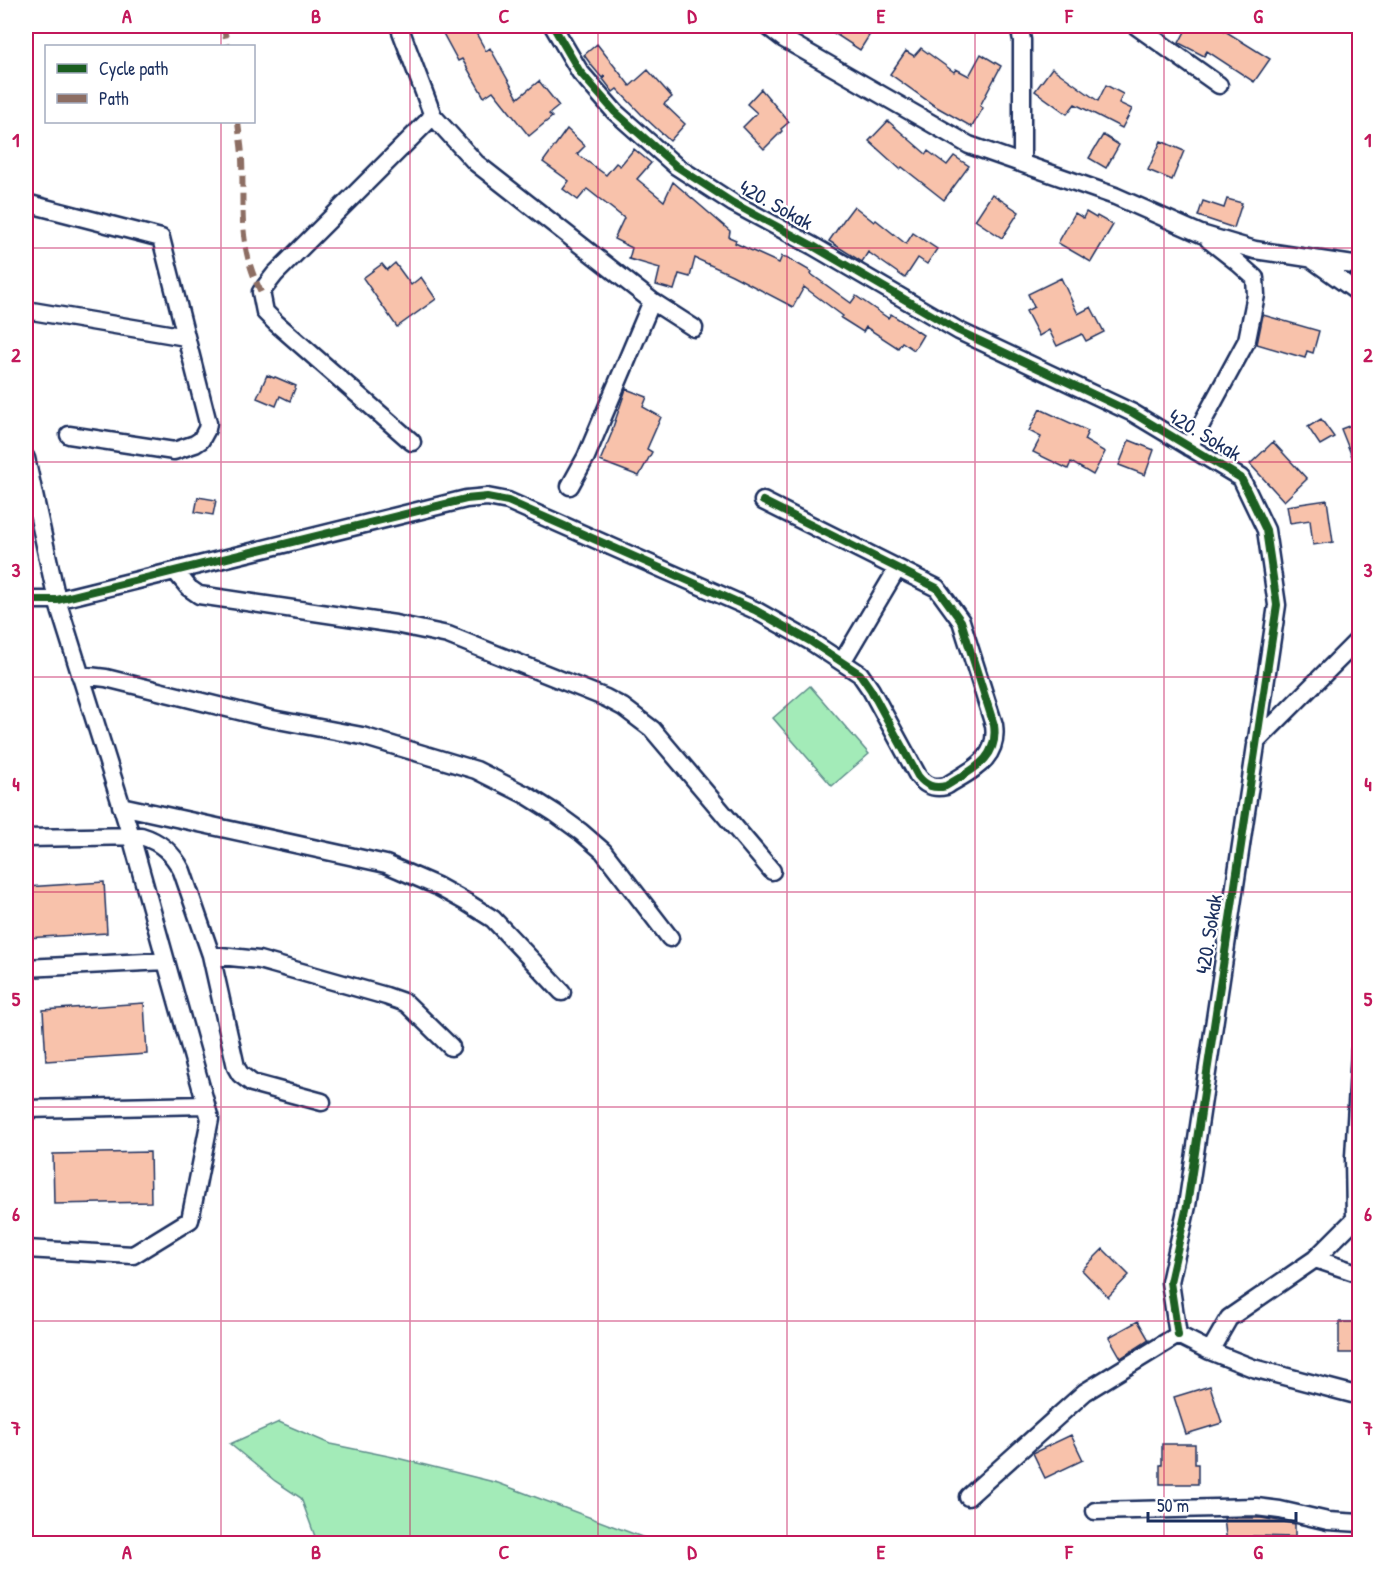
<svg xmlns="http://www.w3.org/2000/svg" width="1385" height="1569" viewBox="0 0 1385 1569" font-family="'Patrick Hand',sans-serif">
  <style>
    .green { fill: #a3ebb8; stroke: #5f8d8b; stroke-width: 1.5 }
    .building { fill: #f8c2ab; stroke: #1b2f5e; stroke-width: 1.5 }
    .lines { fill: none; stroke-linecap: round; stroke-linejoin: round }
    .street-casing { stroke: #1b2f5e; stroke-width: 21 }
    .street { stroke: #fff; stroke-width: 16 }
    .quiet { stroke: #8d6e63; stroke-width: 6; stroke-dasharray: 12 6; stroke-linecap: butt }
    .cycleway-casing { stroke: #fff; stroke-width: 11 }
    .cycleway { stroke: #1b5e20; stroke-width: 8 }
    .grid { fill: none; stroke: #c2185b; stroke-width: 1.5; stroke-opacity: 0.55 }
    .labels { text-anchor: middle; stroke-width: 4.5; stroke-linejoin: round; paint-order: stroke }
    .street-label { font-size: 21px; fill: #1b2f5e; stroke: #fff }
    .neatline { fill: none; stroke: #c2185b; stroke-width: 2 }
    .grid-label { font-size: 20px; text-anchor: middle; font-weight: bold; fill: #c2185b }
  </style>
  <rect width="100%" height="100%" fill="#fff"/>
  <filter id="ink" filterUnits="userSpaceOnUse"><feTurbulence type="fractalNoise" baseFrequency=".0167" numOctaves="2"/><feDisplacementMap in="SourceGraphic" scale="12" xChannelSelector="R" yChannelSelector="G"/><feConvolveMatrix kernelMatrix="1 2 1 2 8 2 1 2 1" color-interpolation-filters="sRGB"/></filter>
  <g filter="url(#ink)">
    <!-- green -->
    <path class="green" d="M810 686 869 754 832 786 773 718Z
      M279 1422 330 1444 393 1457 498 1483 658 1543H316L317 1542 301 1498 275 1481 230 1444Z"/>
    <!-- building -->
    <path class="building" d="M439 26H472L486 51 490 48 518 98 539 81 559 106 549 114 552 117 529 136 493 91 484 97 462 59 458 61Z
      M823 26H864L872 31 860 50Z
      M1188 26H1217L1270 59 1254 82 1207 51 1204 56 1179 43Z
      M597 44 630 86 648 70 672 97 664 104 685 124 670 141 642 115 617 89 613 92 603 79 605 77 604 76 602 78 592 66 584 55Z
      M921 48 954 72 956 69 969 76 981 54 1001 66 980 106 983 108 972 127 935 106 890 74 906 51 914 56Z
      M1052 68 1098 101 1106 85 1123 94 1119 103 1132 109 1122 128 1075 104 1067 114 1035 91Z
      M761 89 789 122 781 129 782 131 764 149 743 127 757 113 747 104Z
      M888 121 926 154 928 151 947 165 954 156 969 166 944 200 902 167 900 169 869 141Z
      M567 129 585 146 577 154 606 175 616 163 620 166 634 149 651 163 637 179 664 201 673 182 730 231 729 237 736 240 735 243 779 263 782 256 785 258 786 257 812 272 811 274 851 303 856 296 888 318 891 314 923 335 914 350 902 342 898 348 866 327 863 332 841 318 843 316 804 287 793 307 732 275 695 258 690 277 679 274 674 290 656 285 660 268 629 259 632 248 614 239 624 218 587 189 578 200 563 189 569 181 543 162Z
      M1103 135 1119 145 1106 168 1089 158Z
      M1161 141 1184 151 1172 180 1148 170Z
      M992 194 1019 212 1002 238 975 220Z
      M1227 199 1242 203 1234 228 1198 216 1203 201 1224 208Z
      M854 206 874 222 876 220 906 244 913 233 937 249 927 264 918 258 905 278 868 252 862 262 829 241 845 218Z
      M1086 212 1096 218 1097 216 1113 225 1091 262 1058 243 1075 213 1083 218Z
      M395 263 411 285 421 277 436 299 397 327 363 278 382 264 387 270Z
      M1061 278 1078 314 1091 307 1104 332 1086 341 1082 334 1057 346 1049 330 1039 336 1026 311 1034 307 1028 294Z
      M1263 315 1319 331 1313 353 1307 351 1305 358 1257 344Z
      M267 375 274 378 275 377 296 386 290 401 280 396 276 406 257 398Z
      M626 389 647 397 643 407 661 417 647 449 652 452 639 476 600 461 613 430H612Z
      M1040 409 1088 431 1084 440 1105 452 1093 475 1071 462 1068 469 1033 452 1041 437 1029 431Z
      M1321 419 1334 437 1320 445 1308 427Z
      M1359 422V474L1341 429Z
      M1129 440 1154 450 1145 475 1119 465Z
      M1273 442 1307 479 1284 501 1250 464Z
      M198 497 216 500 213 515 195 512Z
      M1327 500 1333 542 1313 545 1310 520 1290 523 1287 506Z
      M104 882 107 933 26 938V887Z
      M144 1003 147 1054 46 1061 43 1010Z
      M150 1152 151 1202 54 1204 53 1154Z
      M1103 1249 1129 1275 1108 1297 1082 1270Z
      M1138 1321 1149 1340 1121 1358 1109 1337Z
      M1339 1322H1359V1353H1339Z
      M1210 1386 1222 1423 1186 1434 1174 1397Z
      M1071 1435 1083 1460 1045 1478 1033 1453Z
      M1162 1444H1195V1464H1198V1484H1160V1465H1162Z
      M1224 1518H1261L1295 1524V1537L1253 1536 1254 1544H1227Z"/>
    <g class="lines">
      <!-- street casing -->
      <g class="street-casing">
        <path id="street" d="M399 26 433 116 476 163 652 301 694 328
          M553 26 580 72 615 112 676 166 733 203 813 246 959 331 1133 413 1241 478 1266 530 1277 605 1187 1206 1170 1282 1178 1335
          M767 26 784 39 969 145 1115 196 1201 234 1255 250 1360 266
          M1019 26 1022 40V163
          M1136 26 1219 85
          M26 203 161 238 208 423 207 429 201 440 195 444 174 451 69 435
          M1314 261 1360 294
          M26 310 186 337
          M412 442 276 323 265 312 261 292 275 274 433 116
          M1189 447 1247 340 1256 295 1255 278 1237 262 1209 240
          M26 458 57 600 131 836 210 1119 190 1220 133 1255 26 1249
          M570 486 586 457 652 301
          M175 571 189 588 199 595 395 624 448 635 606 698 623 707 652 729 772 871
          M26 600H57L466 499 487 497 508 501 755 610 810 641 860 674 871 690 918 776C926 786 934 789 946 786 971 770 999 760 994 725L961 621 937 588 763 501
          M842 662 897 569
          M80 675 106 678 267 718 362 736 476 770 528 796 555 813 581 832 603 851 670 938
          M1256 742 1360 638
          M121 806 386 864 437 886 466 902 493 919 562 992
          M26 838 141 836C161 842 173 853 182 871L211 955 236 1067 240 1074 252 1083 322 1102
          M211 955 259 960 386 996 406 1003 451 1047
          M26 968 166 961
          M26 1109 206 1105
          M1315 1259 1360 1274
          M1178 1335 1210 1351 1253 1368 1360 1396
          M1210 1351 1229 1318 1315 1259 1355 1219 1354 1157 1360 1050
          M968 1497 1085 1392 1178 1335
          M1095 1511 1256 1507 1280 1510 1328 1521 1360 1523"/>
      </g>
      <!-- street -->
      <use href="#street" class="street"/>
      <!-- quiet -->
      <path class="quiet" d="M223 26 228 46
        M238 122C239 134 242 146 242 159 244 209 237 245 261 292"/>
      <!-- cycleway casing -->
      <g class="cycleway-casing">
        <path id="cycleway" d="M553 26 580 72 615 112 676 166 733 203 813 246 959 331 1133 413 1241 478 1266 530 1277 605 1187 1206 1170 1282 1178 1335
          M26 600H57L466 499 487 497 508 501 755 610 810 641 860 674 871 690 918 776C926 786 934 789 946 786 971 770 999 760 994 725L961 621 937 588 763 501"/>
      </g>
      <!-- cycleway -->
      <use href="#cycleway" class="cycleway"/>
    </g>
  </g>
  <!-- grid -->
  <path class="grid" d="M221 26V46M410 26V1544M598 26V1544M787 26V1544M975 26V1544M1164 26V1544M221 122V1544M26 248H1360M26 462H1360M26 677H1360M26 892H1360M26 1107H1360M26 1321H1360"/>
  <g class="labels">
    <!-- street labels -->
    <g class="street-label">
      <text transform="translate(776 205) rotate(29)" y="7">420. Sokak</text>
      <text transform="translate(1205 435) rotate(31)" y="7">420. Sokak</text>
      <text transform="translate(1209 934) rotate(-81)" y="7">420. Sokak</text>
    </g>
  </g>
  <!-- margin -->
  <rect width="1385" height="1569" fill="none" stroke="#fff" stroke-width="66"/>
  <!-- legend -->
  <rect x="45" y="45" width="210" height="78" fill="#ffffff" stroke="#a4acbf" stroke-width="1.5"/>
  <rect x="57" y="64" width="30" height="9" fill="#1b5e20" stroke="#a4acbf" stroke-width="1.5"/>
  <text x="99" y="75" font-size="18" fill="#1b2f5e">Cycle path</text>
  <rect x="57" y="94" width="30" height="9" fill="#8d6e63" stroke="#a4acbf" stroke-width="1.5"/>
  <text x="99" y="105" font-size="18" fill="#1b2f5e">Path</text>
  <!-- scale -->
  <path d="M1148 1512v9h148v-9" fill="none" stroke="#1b2f5e" stroke-width="3"/>
  <text x="1157" y="1512" font-size="18" fill="#1b2f5e" stroke="#ffffff" stroke-width="4.5" paint-order="stroke">50 m</text>
  <rect x="33" y="33" width="1319" height="1503" class="neatline"/>
  <g class="grid-label">
    <text x="127" y="23">A</text>
    <text x="316" y="23">B</text>
    <text x="504" y="23">C</text>
    <text x="692" y="23">D</text>
    <text x="881" y="23">E</text>
    <text x="1069" y="23">F</text>
    <text x="1258" y="23">G</text>
    <text x="16" y="147">1</text>
    <text x="1368" y="147">1</text>
    <text x="16" y="362">2</text>
    <text x="1368" y="362">2</text>
    <text x="16" y="577">3</text>
    <text x="1368" y="577">3</text>
    <text x="16" y="791">4</text>
    <text x="1368" y="791">4</text>
    <text x="16" y="1006">5</text>
    <text x="1368" y="1006">5</text>
    <text x="16" y="1221">6</text>
    <text x="1368" y="1221">6</text>
    <text x="16" y="1435">7</text>
    <text x="1368" y="1435">7</text>
    <text x="127" y="1559">A</text>
    <text x="316" y="1559">B</text>
    <text x="504" y="1559">C</text>
    <text x="692" y="1559">D</text>
    <text x="881" y="1559">E</text>
    <text x="1069" y="1559">F</text>
    <text x="1258" y="1559">G</text>
  </g>
</svg>
